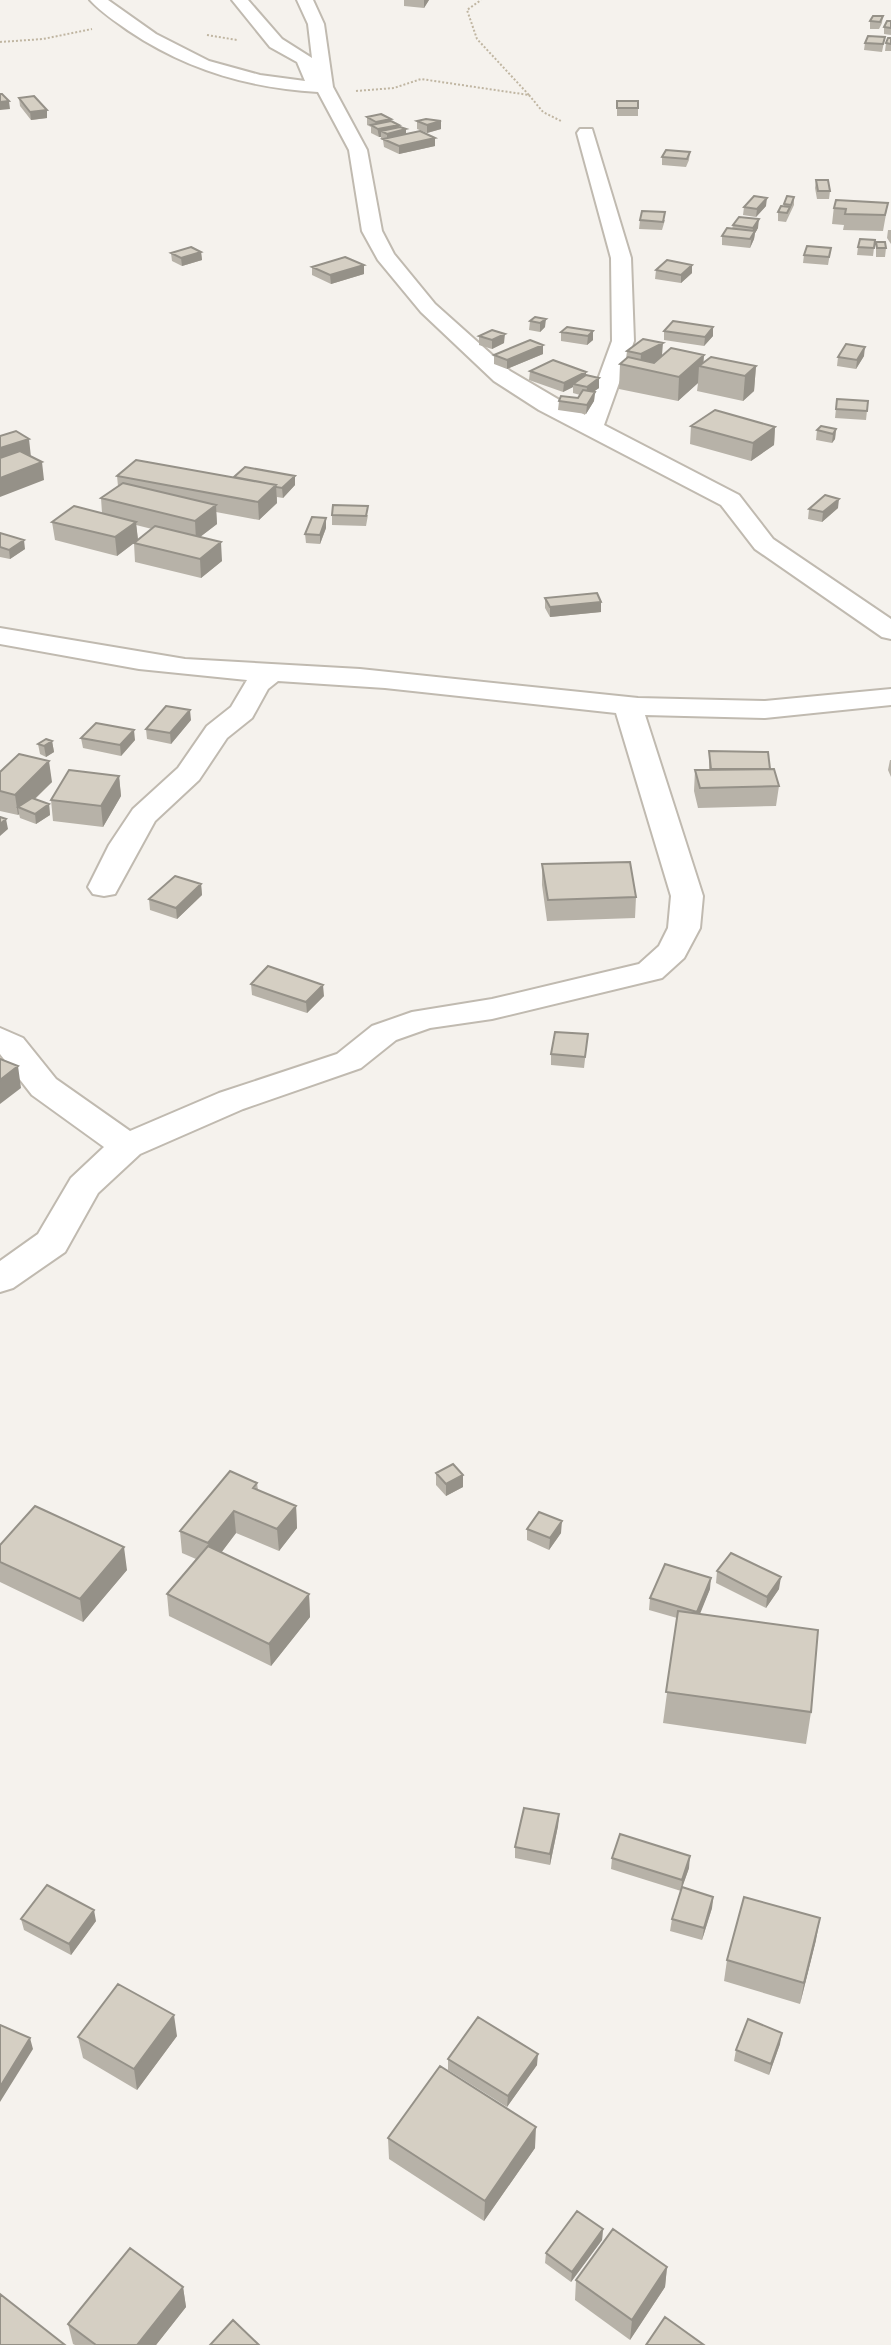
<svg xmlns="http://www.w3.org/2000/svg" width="891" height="2345" viewBox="0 0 891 2345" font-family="'Nunito Sans',sans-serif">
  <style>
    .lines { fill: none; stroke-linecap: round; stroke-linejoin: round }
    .street-casing { stroke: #c0bab0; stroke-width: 4 }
    .path { stroke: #c0b6a2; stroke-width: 2; stroke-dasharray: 2 2; stroke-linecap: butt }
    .street { fill: #fff; fill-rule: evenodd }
    .wall { fill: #b7b2a8; fill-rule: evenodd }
    .shaded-wall { fill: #959188 }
    .building { fill: #d5cfc3; stroke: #959188; stroke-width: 2 }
  </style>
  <rect width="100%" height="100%" fill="#f5f2ed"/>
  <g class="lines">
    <!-- street casing -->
    <g class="street-casing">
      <path id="street" d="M90 0H108L156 34 209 61 260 75 305 81 297 62 270 47 232 0H248L282 39 312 58 308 24 297 0H313L324 24 333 87 367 150 382 231 394 254 435 304 510 371 585 415 612 341 611 258 577 133 580 129H592L631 258 634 341 604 425 739 495 773 539 891 619V639L882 637 755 549 721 505 539 410 494 381 421 312 378 260 362 231 349 150 318 92C249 88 187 70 129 31 116 22 101 12 90 0Z
        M0 628 185 659 360 669 638 698 765 701 891 689V705L765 718 645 715 703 896 700 928 684 958 662 978 492 1019 430 1028 396 1040 361 1068 243 1109 140 1154 98 1193 65 1252 13 1288 0 1292V1261L38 1234 71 1178 104 1147 32 1095 0 1054V1028L23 1038 56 1079 130 1131 219 1093 337 1054 372 1026 412 1012 492 999 639 964 659 946 668 928 671 896 616 713 385 688 278 681 268 689 252 718 227 738 199 780 155 821 115 894 104 896 93 894 88 887 109 845 133 809 178 768 207 726 231 707 247 680 139 669 0 644Z"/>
    </g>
    <!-- path -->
    <path class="path" d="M207 35 237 40
      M0 42 43 39 92 29
      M356 91 394 88 421 79 529 95 477 39 467 10 481 0
      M529 95 543 112 561 121"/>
    <!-- street -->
    <use href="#street" class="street"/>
  </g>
  <!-- wall -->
  <path class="wall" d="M404 0H429L424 8 404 6Z
    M883 16 882 23 879 29H870V21Z
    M891 21V35L884 34V27Z
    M885 37 882 52 864 50 865 43Z
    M891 38V51H885L886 43Z
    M19 98 47 118 31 120 20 106Z
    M617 101H638V116H617Z
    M367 117 391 119V121L399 125V127L406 134 435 138V146L399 154 384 147 383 140 381 139V137H379L371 133V127L367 125Z
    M417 121 441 129 427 133 417 129Z
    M690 152 689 160 686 167 662 165V157Z
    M816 180 830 191 829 199H817L815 188Z
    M794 197V205L786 222 778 221V212L784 206V204Z
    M888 203 883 231 843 230 844 225 832 224 834 206Z
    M766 206 756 217 743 215 744 207Z
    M640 220H665L662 230 639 229Z
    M733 225 758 228 755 233 754 239 750 248 722 245V236L732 229Z
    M888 230H891V244L887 238Z
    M875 240 873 256 857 255 858 247Z
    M876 242 886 248 885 257H876Z
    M831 248 828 265 803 263 804 255Z
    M201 252 202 260 182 266 172 261 171 253Z
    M364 265V274L331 284 312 275V267Z
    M692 265V273L681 283 655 279 656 270Z
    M535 317 545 327 540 332 529 330 530 321Z
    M593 331V340L587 345 561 341V332Z
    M664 331 713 336 704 346 664 340Z
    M479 336 504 343 492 349 479 345Z
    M543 345V354L507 369 494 364V355Z
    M627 351 662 356 704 355 703 363 756 366 754 391 743 401 697 391 698 383 678 401 619 389 620 364 626 359Z
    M864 356 856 369 837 366 838 357Z
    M530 371 586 375 599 388 593 392H595L594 401 586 414 558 410 559 401 578 398 580 395 573 393V387L563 392 529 380Z
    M837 399 868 401 866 420 835 418Z
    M691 426 775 427 774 445 751 461 690 444Z
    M836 429 835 439 832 443 816 440 817 430Z
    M117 476 234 477 295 476V485L283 498 277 497V503L259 520 216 512 217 524 200 537 222 561 201 578 135 562 134 543 117 556 55 540 52 522 102 513 101 498 118 486ZM136 525 152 529 138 540Z
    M838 508 822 522 808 519 809 509Z
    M332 515H368L366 526 332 525Z
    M326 528 320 544 306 543 305 534Z
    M0 533 25 549 10 559 0 557Z
    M545 598 601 602V612L550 617 545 608Z
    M191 720 171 744 147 739 146 729Z
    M81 738 135 740 121 756 83 748Z
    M52 741 54 752 46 757 40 754 38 744Z
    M709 751 770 769 779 786 776 806 698 808 694 791 695 770H709Z
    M890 760H891V777L888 770Z
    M0 772 52 782 35 799 49 804 50 815 36 824 20 818 19 814 18 815 0 811Z
    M119 776 121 796 103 827 53 821 51 800Z
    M542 864 636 897 635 918 547 921 542 885Z
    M201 884 202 895 177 919 150 910 149 899Z
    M251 984 324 996 307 1013 252 995Z
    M588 1034 584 1068 551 1065V1054Z
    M436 1473 463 1487 446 1496 436 1485Z
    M257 1483 258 1490 296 1506 297 1528 279 1551 236 1533 221 1553 309 1594 310 1617 271 1666 169 1616 167 1594 196 1559 182 1553 180 1531Z
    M527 1529 561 1533 549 1550 527 1540Z
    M0 1545 127 1570 83 1622 0 1582Z
    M717 1571 779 1589 766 1608 716 1583Z
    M710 1589 699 1614 811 1712 806 1744 663 1723 677 1618 649 1610 650 1598Z
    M559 1814 558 1826 550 1865 515 1858V1847Z
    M612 1858 689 1868 682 1887 713 1897 712 1908 702 1940 670 1931 672 1919 681 1891 611 1869Z
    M21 1919 96 1921 71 1955 24 1930Z
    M816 1940 800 2004 724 1981 727 1960Z
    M177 2036 137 2090 83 2058 78 2037Z
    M780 2044 769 2075 734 2061 736 2050Z
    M448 2059 537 2065 507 2107 448 2070Z
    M388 2138 535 2148 484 2221 389 2159Z
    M603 2229 602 2240 571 2282 545 2263 546 2253Z
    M667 2267 665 2287 630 2340 575 2300 576 2280Z
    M183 2287 186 2307 156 2345H75L73 2344 68 2324Z"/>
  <!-- shaded-wall -->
  <path class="shaded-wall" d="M424 0H429L424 8Z
    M9 101 10 109 0 110V102Z
    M47 110V118L31 120 30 112Z
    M391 119V127L399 125V131L406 129V137L387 142V134L381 131V137H379L376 122Z
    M441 121V129L427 133V125Z
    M435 138V146L399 154V146Z
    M767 198 766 206 756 217 757 209Z
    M759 219 758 228 755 233 754 239 750 248 753 228Z
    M201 252 202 260 182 266 181 258Z
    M364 265V274L331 284 330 275Z
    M692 265V273L681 283V275Z
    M546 319 545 327 540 332V323Z
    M713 327V336L704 346 705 337Z
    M593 331V340L587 345 588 336Z
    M505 334 504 343 492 349V340Z
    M663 343 661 367 640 368 641 354Z
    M543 345V354L507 369V360Z
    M865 347 864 356 856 369 857 360Z
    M704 355 703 367 699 366 698 383 678 401 679 377Z
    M756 366 754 391 743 401 745 376Z
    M586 372V381L573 384V387L563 392 564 383Z
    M599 378V388L586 397 587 387Z
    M595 392 594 401 586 414 587 405Z
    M775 427 774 445 751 461 753 443Z
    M836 429 835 439 832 443 833 434Z
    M29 439 31 457 0 467V448Z
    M42 462 44 480 0 497V478Z
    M295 476V485L283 498 282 488Z
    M276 485 277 503 259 520 258 502Z
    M839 499 838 508 822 522 823 512Z
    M216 505 217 524 196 540 195 521Z
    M326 518V528L320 544V535Z
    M136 522 138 540 117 556 115 537Z
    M24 540 25 549 10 559 9 550Z
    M221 542 222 561 201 578 200 559Z
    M601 602V612L550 617V607Z
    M190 710 191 720 171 744 170 733Z
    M134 730 135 740 121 756 120 745Z
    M52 741 54 752 46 757 44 746Z
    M49 761 52 782 24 809 18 807 19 814 18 815 15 795Z
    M119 776 121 796 103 827 101 806Z
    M49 804 50 815 36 824 35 814Z
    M6 819 8 829 0 836V824Z
    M201 884 202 895 177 919 176 908Z
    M323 985 324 996 307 1013 306 1002Z
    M18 1066 21 1088 0 1104V1080Z
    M463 1475V1487L446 1496V1484Z
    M296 1506 297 1528 279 1551 277 1529Z
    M234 1511 236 1533 211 1566 208 1543Z
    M562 1521 561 1533 549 1550 550 1538Z
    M124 1547 127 1570 83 1622 80 1599Z
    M781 1577 779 1589 766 1608 767 1597Z
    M711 1578 710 1589 696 1624 697 1612Z
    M309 1594 310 1617 271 1666 269 1644Z
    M559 1814 558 1826 550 1865V1854Z
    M690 1856 689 1868 681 1891 682 1880Z
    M713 1897 712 1908 702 1940 704 1928Z
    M94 1910 96 1921 71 1955 69 1944Z
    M820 1918 816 1940 800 2004 804 1983Z
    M174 2015 177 2036 137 2090 134 2069Z
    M782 2033 780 2044 769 2075 771 2064Z
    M30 2038 33 2049 0 2102V2087Z
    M538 2054 537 2065 507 2107 508 2096Z
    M536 2127 535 2148 484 2221 485 2201Z
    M603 2229 602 2240 571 2282 572 2272Z
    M667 2267 665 2287 630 2340 632 2320Z
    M183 2287 186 2307 156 2345H137Z"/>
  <!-- building -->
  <path class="building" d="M873 16H883L880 22 870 21Z
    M887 21H891V28L884 27Z
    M868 36 885 37 883 44 865 43Z
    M888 38H891V44L886 43Z
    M0 94H2L9 101 0 102Z
    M34 96 47 110 30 112 19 98Z
    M617 101H638V108H617Z
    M381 114 391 119 376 122 367 117Z
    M426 119 441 121 427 125 417 121Z
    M391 121 399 125 378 129 371 125Z
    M400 127 406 129 387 134 381 131Z
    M420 131 435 138 399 146 383 139Z
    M666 150 690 152 687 159 662 157Z
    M816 180H828L830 191H818Z
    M754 196 767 198 757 209 744 207Z
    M787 196 794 197 791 205 784 204Z
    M836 200 888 203 885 215 845 214 846 209 834 208Z
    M781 206 790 207 787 213 778 212Z
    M642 211 665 212 663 222 640 220Z
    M739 217 759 219 753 228 733 225Z
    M727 228 755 231 750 239 722 236Z
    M860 239 875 240 874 248 858 247Z
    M876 242H885L886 248H877Z
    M807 246 831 248 829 257 804 255Z
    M191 247 201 252 181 258 171 253Z
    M345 257 364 265 330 275 312 267Z
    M667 260 692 265 681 275 656 270Z
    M535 317 546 319 540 323 530 321Z
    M673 321 713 327 705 337 664 331Z
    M567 327 593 331 588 336 561 332Z
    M492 330 505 334 492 340 479 336Z
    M643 339 663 343 641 354 627 351Z
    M530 340 543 345 507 360 494 355Z
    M846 344 865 347 857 360 838 357Z
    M671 348 704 355 679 377 620 364 628 357 654 363Z
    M711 357 756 366 745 376 699 366Z
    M553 360 586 372 564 383 530 371Z
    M586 375 599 378 587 387 573 384Z
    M583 390 595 392 587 405 559 401 561 396 578 398Z
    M837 399 868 401 867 411 836 409Z
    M715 410 775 427 753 443 691 426Z
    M821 426 836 429 833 434 817 430Z
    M16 431 29 439 0 448V436Z
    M20 451 42 462 0 478V458Z
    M136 460 276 485 258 502 117 476Z
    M245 467 295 476 282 488 276 487V485L234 477Z
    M123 483 216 505 195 521 101 498Z
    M825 495 839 499 823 512 809 509Z
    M333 505 368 506 366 516 332 515Z
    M74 506 136 522 115 537 52 522Z
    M312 517 326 518 320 535 305 534Z
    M155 526 221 542 200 559 134 543Z
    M0 533 24 540 9 550 0 547Z
    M597 593 601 602 550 607 545 598Z
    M166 706 190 710 170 733 146 729Z
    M96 723 134 730 120 745 81 738Z
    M46 739 52 741 44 746 38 744Z
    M709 751 768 752 770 769H711Z
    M19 754 49 761 15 795 0 791V772Z
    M774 769 779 786 700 788 695 770Z
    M69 770 119 776 101 806 51 800Z
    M32 798 49 804 35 814 18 807Z
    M0 817 6 819 0 824Z
    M630 862 636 897 548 900 542 864Z
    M175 876 201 884 176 908 149 899Z
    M268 966 323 985 306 1002 251 984Z
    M555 1032 588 1034 585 1057 551 1054Z
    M0 1059 18 1066 0 1080Z
    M453 1464 463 1475 446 1484 436 1473Z
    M230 1471 257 1483 253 1488 296 1506 277 1529 234 1511 208 1543 180 1531Z
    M35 1506 124 1547 80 1599 0 1562V1545Z
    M539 1512 562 1521 550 1538 527 1529Z
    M208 1546 309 1594 269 1644 167 1594Z
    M731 1553 781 1577 767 1597 717 1571Z
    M665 1564 711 1578 697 1612 650 1598Z
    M678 1611 818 1630 811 1712 666 1692Z
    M524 1808 559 1814 550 1854 515 1847Z
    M620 1834 690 1856 682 1880 612 1858Z
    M47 1885 94 1910 69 1944 21 1919Z
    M682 1887 713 1897 704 1928 672 1919Z
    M744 1897 820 1918 804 1983 727 1960Z
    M118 1984 174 2015 134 2069 78 2037Z
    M478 2017 538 2054 508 2096 448 2059Z
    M748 2019 782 2033 771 2064 736 2050Z
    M0 2025 30 2038 0 2087Z
    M440 2066 536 2127 485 2201 388 2138Z
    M577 2211 603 2229 572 2272 546 2253Z
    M613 2229 667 2267 632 2320 576 2280Z
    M130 2248 183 2287 137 2345H96L68 2324Z
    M0 2294 65 2345H0Z
    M665 2317 704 2345H646Z
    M233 2320 259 2345H210Z"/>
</svg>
